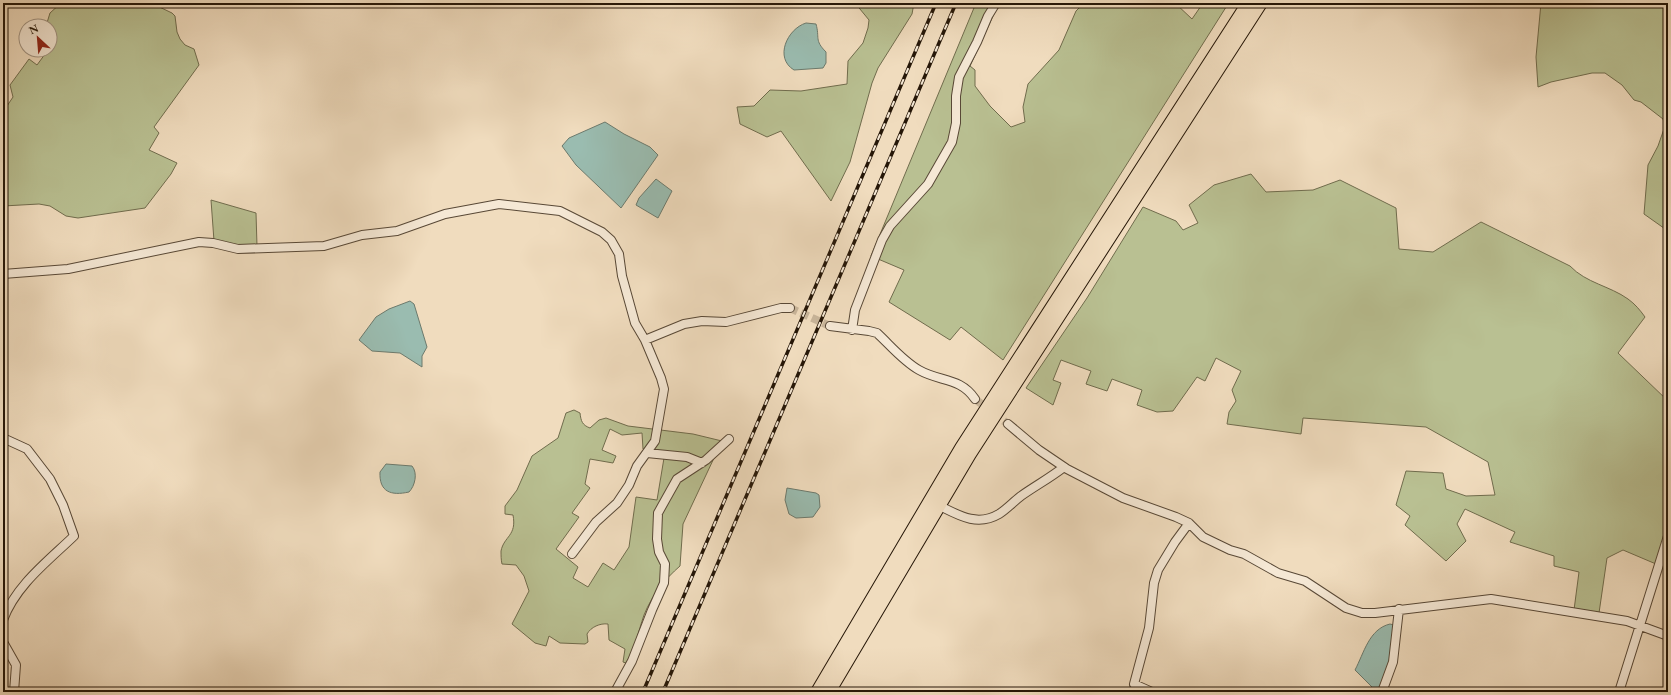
<svg xmlns="http://www.w3.org/2000/svg" width="1671" height="695" viewBox="0 0 1671 695" font-family="'EB Garamond',serif">
  <style>
    .green { fill: #b9c092; stroke: #706c4d; fill-rule: evenodd }
    .water { fill: #9abcb0; stroke: #6c7a6d }
    .lines { fill: none; stroke-linecap: round; stroke-linejoin: round }
    .street-tunnel { stroke: #c8b59a; stroke-width: 8; stroke-dasharray: 8 4; stroke-linecap: butt }
    .street-casing { stroke: #584836; stroke-width: 10 }
    .primary-casing { stroke: #261708; stroke-width: 14 }
    .street { stroke: #f5e8d5; stroke-width: 8 }
    .primary { stroke: #f0dcbe; stroke-width: 12 }
    .rail-casing { stroke: #261708; stroke-width: 3.5 }
    .rail { stroke: #f5e8d5; stroke-width: 2; stroke-dasharray: 6; stroke-linecap: butt }
  </style>
  <rect width="100%" height="100%" fill="#f0dcbe"/>
  <filter id="stains"><feTurbulence type="fractalNoise" baseFrequency=".005" numOctaves="4"/><feColorMatrix values="0 0 0 0 .2 0 0 0 0 .09 0 0 0 0 .02 0 0 0 .5 -.17"/></filter>
  <radialGradient id="worn" r=".72"><stop offset=".6" stop-color="#630" stop-opacity="0"/><stop offset="1" stop-color="#630" stop-opacity=".3"/></radialGradient>
  <!-- green -->
  <path class="green" d="M61 3H151L172 13 175 16 177 32 180 39 185 45 194 49 199 65 154 127 159 133 149 150 177 163 171 174 145 208 78 218 66 216 50 206 39 204 3 206V112L13 97 10 85 29 59 37 65 48 50H50V26H46L50 13Z
    M855 3H914L912 14 878 68 872 83 850 162 831 201 781 131 767 137 740 124 737 107 754 106 770 90 801 91 847 84 848 61 863 43 868 28 869 20Z
    M976 3H999L970 66 975 70V86L990 106 1011 127 1025 122 1023 107 1028 84 1059 50 1076 11 1084 3H1175L1192 19 1203 3 1228 4 1003 360 961 327 950 340 889 302 904 270 871 256Z
    M1541 3H1668V231L1644 214 1648 165 1658 146 1665 126 1663 119 1641 102 1634 100 1622 85 1605 73H1592L1551 82 1538 87 1536 57Z
    M1251 174 1266 192 1313 190 1340 180 1396 208 1399 249 1433 252 1481 222 1570 266C1586 283 1610 286 1628 299 1635 304 1640 310 1645 317L1618 353 1668 401V520L1665 542 1656 564 1623 550 1607 558 1599 613 1574 610 1579 572 1554 566V556L1510 542 1515 532 1465 509 1457 524 1466 541 1446 561 1405 525 1410 516 1396 505 1406 471 1443 473 1446 489 1466 496 1495 495 1488 462 1426 427 1303 418 1301 434 1227 424 1229 412 1236 401 1232 390 1241 371 1216 358 1205 381 1197 377 1173 411 1157 412 1137 405 1142 390 1112 379 1107 391 1086 384 1091 371 1061 360 1053 380 1061 383 1053 405 1026 388 1087 298 1143 207 1176 221 1183 230 1198 223 1189 205 1214 185Z
    M211 200 256 213 257 246H231L214 241Z
    M574 410 580 413C581 421 582 425 590 428L599 420 606 418 628 426 693 434 722 441 683 524 680 566C665 579 652 595 644 615 638 632 636 647 626 663L623 662 625 649 609 640 608 624C600 623 591 627 587 634L588 642 585 644 560 643 549 636 546 646 535 643 512 624 529 591 524 576 516 565 502 564C501 560 501 555 501 551 504 536 517 536 513 515L505 514V506L517 490 532 456 558 438 566 413ZM610 429 622 435 642 433 643 449 665 452 657 500 636 497 629 547 614 570 603 563 588 587 573 578 578 567 556 549 579 517 572 513 590 488 585 484 590 459 613 463 616 456 602 450Z"/>
  <!-- water -->
  <path class="water" d="M806 23 816 24C820 38 814 40 826 52V63L823 68 794 70C774 58 787 29 806 23Z
    M605 122 624 134 650 147 658 155 621 208 576 165 562 146 569 138Z
    M656 179 672 191 658 218 636 205 639 198Z
    M410 301 414 304 427 347 422 356V367L400 353 372 351 359 340 376 317 389 309Z
    M386 464 412 466C418 473 415 486 409 492 391 496 379 492 380 472Z
    M787 488 816 493 819 495 820 507 813 517 796 518 789 514 785 500Z
    M1390 624 1394 625 1392 661 1379 691 1377 692 1355 670C1364 653 1369 629 1390 624Z"/>
  <g class="lines">
    <!-- street-tunnel -->
    <path class="street-tunnel" d="M790 308 830 326
      M975 399 1008 424"/>
    <!-- street casing -->
    <g class="street-casing">
      <path id="street" d="M3 274 68 269 199 242 213 243 238 249 324 246 362 235 397 231 445 214 499 204 560 211 602 232 611 240 619 254 622 276 635 323 645 340 684 324 702 321 726 322 781 308H790
        M830 326 869 331 877 333C890 345 903 361 919 370 940 382 960 377 975 399
        M852 330 855 310 882 240 890 226 928 184 952 142 956 123V96L959 77 977 42 988 16 996 3
        M1008 424 1039 450 1067 469 1123 498 1176 517 1189 523 1203 537 1230 550 1244 554 1278 573 1305 581 1346 608 1362 613H1375L1491 599 1627 621 1668 636
        M3 438 27 449 50 479 63 505 74 536C48 561 16 585 3 620
        M647 453 687 457 702 463
        M938 505C958 515 977 527 999 514 1007 509 1013 502 1021 496 1035 486 1050 478 1064 467
        M572 554 596 522 617 503 629 485 637 466 655 441 664 389 661 378 645 340
        M3 642 16 665 14 692
        M615 692 632 661 652 610 664 583 665 564 659 552 657 539 658 513 677 479 706 460 729 439
        M1152 692 1134 684 1149 628 1154 583 1158 570 1175 542 1189 523
        M1382 692 1393 662 1399 609
        M1619 692 1668 536"/>
    </g>
    <!-- primary casing -->
    <g class="primary-casing">
      <path id="primary" d="M817 692 961 448 1248 3
        M829 692 970 454 1261 3"/>
    </g>
    <!-- street -->
    <use href="#street" class="street"/>
    <!-- primary -->
    <use href="#primary" class="primary"/>
    <!-- rail casing -->
    <g class="rail-casing">
      <path id="rail" d="M643 692 936 3
        M663 692 956 3"/>
    </g>
    <!-- rail -->
    <use href="#rail" class="rail"/>
  </g>
  <!-- margin -->
  <rect width="1671" height="695" fill="none" stroke="#f0dcbe" stroke-width="16"/>
  <rect x="4" y="4" width="1663" height="687" fill="none" stroke="#261708" stroke-width="2"/>
  <rect x="8" y="8" width="1655" height="679" fill="none" stroke="#261708"/>
  <!-- north arrow -->
  <g transform="translate(38 38) rotate(334)"><circle r="19" fill="#f5e8d5" stroke="#a29483"/>
  <path d="M0-3L7 15L0 10L-7 15Z" fill="#8f2418"/>
  <text y="-6" font-size="11" font-weight="bold" text-anchor="middle" fill="#261708">N</text>
  </g>
  <rect width="100%" height="100%" filter="url(#stains)"/>
  <rect width="100%" height="100%" fill="url(#worn)"/>
</svg>
